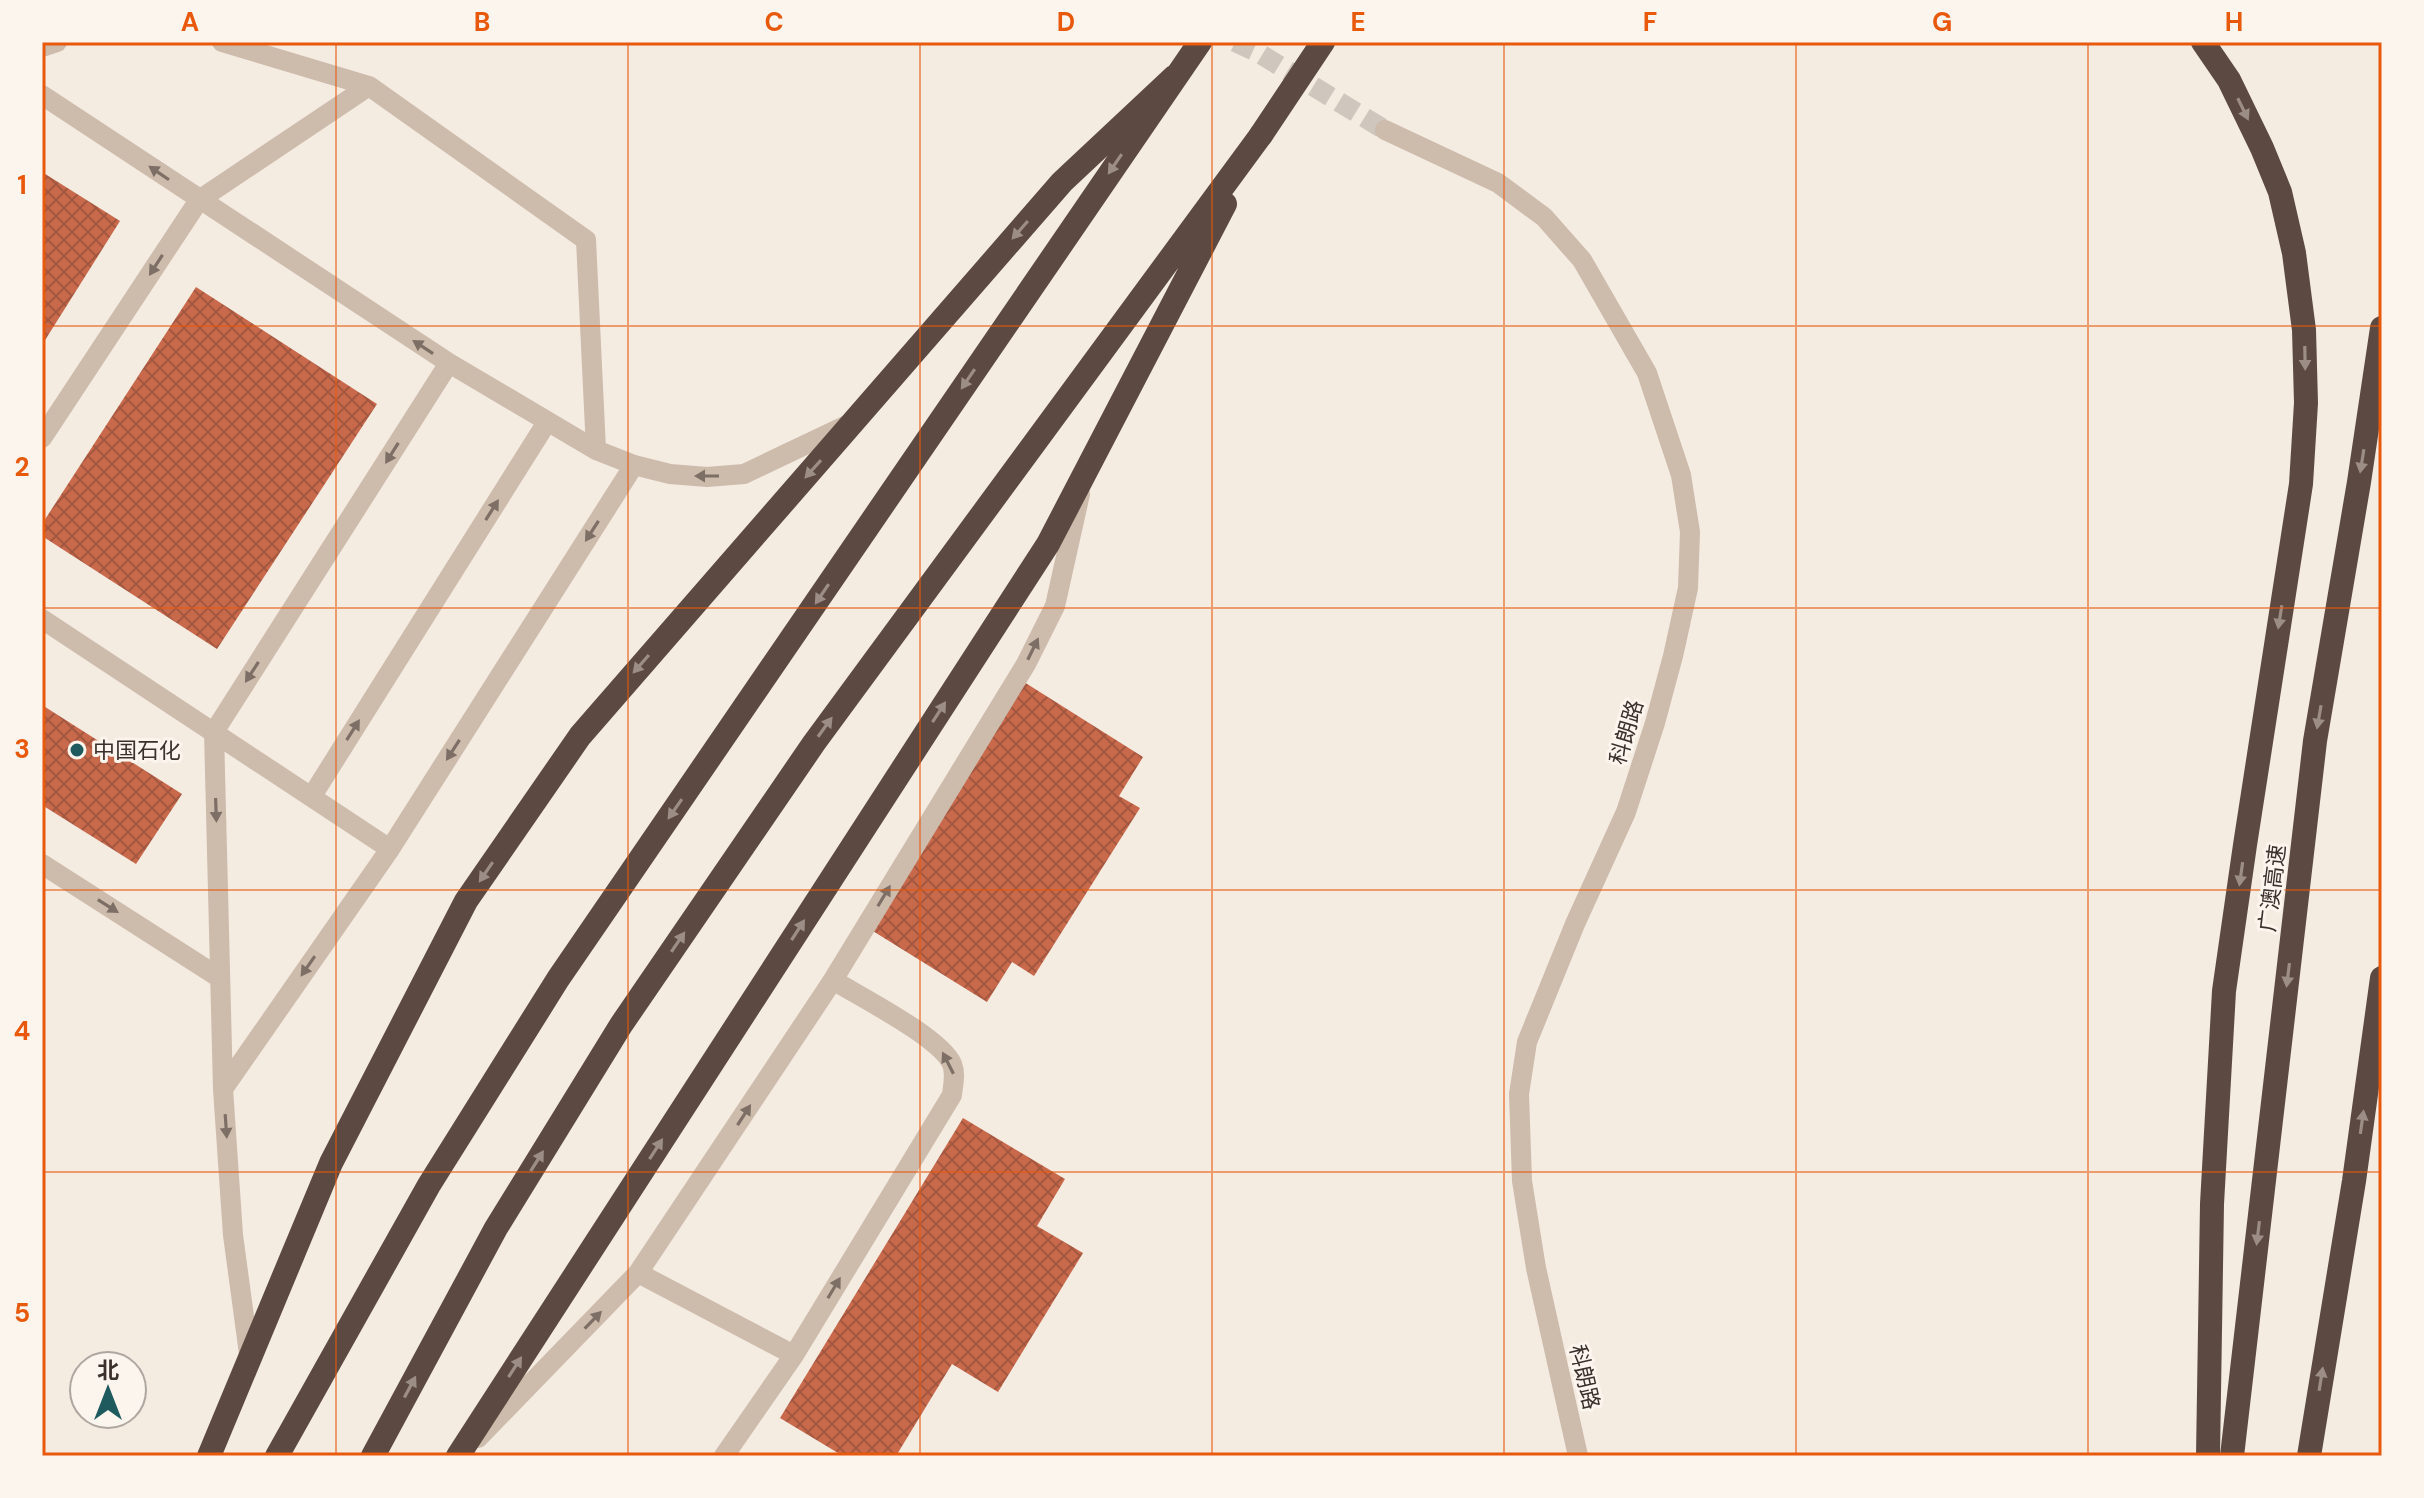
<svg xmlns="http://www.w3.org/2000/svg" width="2424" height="1498" viewBox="0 0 2424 1498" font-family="'DM Sans','Noto Sans SC',sans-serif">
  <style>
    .building { fill: url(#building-cross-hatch) }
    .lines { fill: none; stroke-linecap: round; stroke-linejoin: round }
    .tertiary-tunnel { stroke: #cfc6bd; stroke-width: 20; stroke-dasharray: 20 10; stroke-linecap: butt }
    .service { stroke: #cdbbac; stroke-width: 20 }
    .tertiary { stroke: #cdbbac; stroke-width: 20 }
    .motorway { stroke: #5c4a42; stroke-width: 24 }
    .motorway-bridge { stroke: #5c4a42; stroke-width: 24 }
    .oneway { fill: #9c8e87 }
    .oneway2 { fill: #7d6f65 }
    .grid { fill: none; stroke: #e8590c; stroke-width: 2; stroke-opacity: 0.55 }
    .poi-dot { fill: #1f5a5e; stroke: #fbf5ee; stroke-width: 3 }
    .labels { text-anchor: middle; stroke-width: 6; stroke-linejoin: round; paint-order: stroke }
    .street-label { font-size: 22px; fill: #3b302b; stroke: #fbf5ee }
    .poi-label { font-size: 22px; fill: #3b302b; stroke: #fbf5ee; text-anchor: start }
    .neatline { fill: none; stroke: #e8590c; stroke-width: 3 }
    .grid-label { font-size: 26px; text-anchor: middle; font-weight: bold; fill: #e8590c }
  </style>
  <defs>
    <pattern id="building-cross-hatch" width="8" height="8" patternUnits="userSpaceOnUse" patternTransform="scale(2)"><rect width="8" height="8" fill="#c8694b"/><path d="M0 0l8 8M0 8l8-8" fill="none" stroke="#a4573f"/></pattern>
  </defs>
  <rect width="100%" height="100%" fill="#f4ebe1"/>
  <!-- building -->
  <path class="building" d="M42 172 120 221 42 345Z
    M196 287 377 404 217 649 42 536V524Z
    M1024 682 1143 757 1119 796 1140 808 1034 976 1012 962 987 1002 868 928Z
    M42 705 182 794 136 864 42 805Z
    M963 1118 1065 1179 1037 1226 1083 1253 998 1392 952 1364 896 1456H843L780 1418Z"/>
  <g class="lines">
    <!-- tertiary-tunnel -->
    <path class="tertiary-tunnel" d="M1235 42 1257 52 1385 130"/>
    <!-- service -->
    <path class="service" d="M222 42 369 86 586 240 596 450
      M42 47 57 42
      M42 95 449 363 596 450 634 465 670 474 707 477 744 474 849 424
      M42 438 199 200 369 86
      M42 619 390 849
      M312 796 547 422
      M42 864 220 978
      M223 1089 390 849 634 465
      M638 1273 794 1355
      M250 1361 233 1235 223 1089 214 732 449 363
      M478 1438 638 1273 833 980 1026 664 1055 606 1080 494
      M724 1456 794 1355 952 1095C953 1085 956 1074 952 1064 940 1037 860 997 833 980"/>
    <!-- tertiary -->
    <path class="tertiary" d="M1385 130 1498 183 1544 217 1582 260 1647 373 1681 475 1690 532 1688 588 1673 656 1655 723 1626 812 1575 924 1527 1042 1519 1094 1522 1181 1536 1268 1578 1456"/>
    <!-- motorway -->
    <path class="motorway" d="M2203 42 2229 80 2262 148 2280 192 2294 253 2304 330 2306 403 2301 484 2245 845 2224 991 2212 1204 2208 1456
      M209 1456 331 1163 466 901 580 736 1062 182 1174 77
      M277 1456 429 1185 558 979 1200 42
      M373 1456 496 1228 621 1025 814 743 1261 135
      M458 1456 1048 544 1225 204
      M2232 1456 2315 741 2359 482 2382 328
      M2309 1456 2354 1181 2382 978"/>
    <!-- motorway-bridge -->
    <path class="motorway-bridge" d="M1261 135 1323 42"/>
  </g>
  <!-- one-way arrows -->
  <defs><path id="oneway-solid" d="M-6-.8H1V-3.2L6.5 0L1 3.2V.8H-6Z" transform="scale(2)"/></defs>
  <g class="oneway">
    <use href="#oneway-solid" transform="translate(2243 109) rotate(64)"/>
    <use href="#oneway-solid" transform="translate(1115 164) rotate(124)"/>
    <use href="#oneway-solid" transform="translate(1020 230) rotate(131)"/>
    <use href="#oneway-solid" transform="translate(2305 358) rotate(89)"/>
    <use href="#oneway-solid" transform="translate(968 379) rotate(124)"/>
    <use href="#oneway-solid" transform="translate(2362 461) rotate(99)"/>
    <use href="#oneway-solid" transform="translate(813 469) rotate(132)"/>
    <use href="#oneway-solid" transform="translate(822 594) rotate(124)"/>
    <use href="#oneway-solid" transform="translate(2280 617) rotate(99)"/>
    <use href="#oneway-solid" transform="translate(641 664) rotate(131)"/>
    <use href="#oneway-solid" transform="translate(939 712) rotate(-57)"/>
    <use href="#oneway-solid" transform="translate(2319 717) rotate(100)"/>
    <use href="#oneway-solid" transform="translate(825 727) rotate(-54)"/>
    <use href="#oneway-solid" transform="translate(675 809) rotate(125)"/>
    <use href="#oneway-solid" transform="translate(486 872) rotate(124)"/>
    <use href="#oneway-solid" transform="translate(2241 874) rotate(98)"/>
    <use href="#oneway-solid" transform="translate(798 930) rotate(-57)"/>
    <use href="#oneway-solid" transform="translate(678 942) rotate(-56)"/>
    <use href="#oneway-solid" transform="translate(2288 975) rotate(97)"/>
    <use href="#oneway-solid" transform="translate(2362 1122) rotate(-82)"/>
    <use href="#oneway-solid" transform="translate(656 1149) rotate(-57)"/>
    <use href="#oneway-solid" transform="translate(537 1161) rotate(-58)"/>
    <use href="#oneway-solid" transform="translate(2258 1233) rotate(97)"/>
    <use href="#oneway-solid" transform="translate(515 1367) rotate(-57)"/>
    <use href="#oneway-solid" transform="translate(2321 1379) rotate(-81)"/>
    <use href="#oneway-solid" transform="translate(410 1387) rotate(-62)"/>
  </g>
  <g class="oneway2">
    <use href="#oneway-solid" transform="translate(159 173) rotate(-146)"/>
    <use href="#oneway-solid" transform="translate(156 265) rotate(123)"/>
    <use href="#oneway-solid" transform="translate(423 347) rotate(-147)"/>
    <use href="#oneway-solid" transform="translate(392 453) rotate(122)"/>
    <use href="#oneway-solid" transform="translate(707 476) rotate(180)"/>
    <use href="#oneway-solid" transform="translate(492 510) rotate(-58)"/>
    <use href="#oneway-solid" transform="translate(592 531) rotate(123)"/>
    <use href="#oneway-solid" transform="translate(1033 649) rotate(-64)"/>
    <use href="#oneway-solid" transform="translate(252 672) rotate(123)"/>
    <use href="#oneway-solid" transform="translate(353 730) rotate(-58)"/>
    <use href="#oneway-solid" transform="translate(453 750) rotate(123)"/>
    <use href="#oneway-solid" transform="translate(216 810) rotate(88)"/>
    <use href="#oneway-solid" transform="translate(884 896) rotate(-59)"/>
    <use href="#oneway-solid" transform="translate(108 906) rotate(32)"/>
    <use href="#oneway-solid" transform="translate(308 966) rotate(125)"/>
    <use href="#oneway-solid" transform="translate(948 1063) rotate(-117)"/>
    <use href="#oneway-solid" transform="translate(744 1115) rotate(-57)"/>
    <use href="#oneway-solid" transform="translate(226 1126) rotate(86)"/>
    <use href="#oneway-solid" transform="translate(834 1288) rotate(-59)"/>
    <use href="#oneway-solid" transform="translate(593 1320) rotate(-46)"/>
  </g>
  <!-- grid -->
  <path class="grid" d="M336 42V1456M628 42V1456M920 42V1456M1212 42V1456M1504 42V1456M1796 42V1456M2088 42V1456M42 326H2382M42 608H2382M42 890H2382M42 1172H2382"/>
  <!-- markers -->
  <circle class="poi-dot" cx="77" cy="750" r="8"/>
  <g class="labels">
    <!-- street labels -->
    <g class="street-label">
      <text transform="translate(1626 732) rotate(-73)" y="8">科朗路</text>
      <text transform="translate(2272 888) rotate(-83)" y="8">广澳高速</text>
      <text transform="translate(1585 1377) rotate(77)" y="8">科朗路</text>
    </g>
    <!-- poi labels -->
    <g class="poi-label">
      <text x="93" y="758">中国石化</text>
    </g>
  </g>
  <!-- border -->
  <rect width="2424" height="1498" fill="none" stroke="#fbf5ee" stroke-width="88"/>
  <!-- north arrow -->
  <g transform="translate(108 1390)"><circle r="38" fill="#fbf5ee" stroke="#aea6a0" stroke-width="2"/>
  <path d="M0-6L14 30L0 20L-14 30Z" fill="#1f5a5e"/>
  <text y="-12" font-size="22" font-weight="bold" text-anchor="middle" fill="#3b302b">北</text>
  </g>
  <rect x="44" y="44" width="2336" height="1410" class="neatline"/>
  <g class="grid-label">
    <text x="190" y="31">A</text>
    <text x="482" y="31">B</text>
    <text x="774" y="31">C</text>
    <text x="1066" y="31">D</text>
    <text x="1358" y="31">E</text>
    <text x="1650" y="31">F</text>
    <text x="1942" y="31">G</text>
    <text x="2234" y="31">H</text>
    <text x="22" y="194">1</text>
    <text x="22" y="476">2</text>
    <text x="22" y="758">3</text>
    <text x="22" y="1040">4</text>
    <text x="22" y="1322">5</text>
  </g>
</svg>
